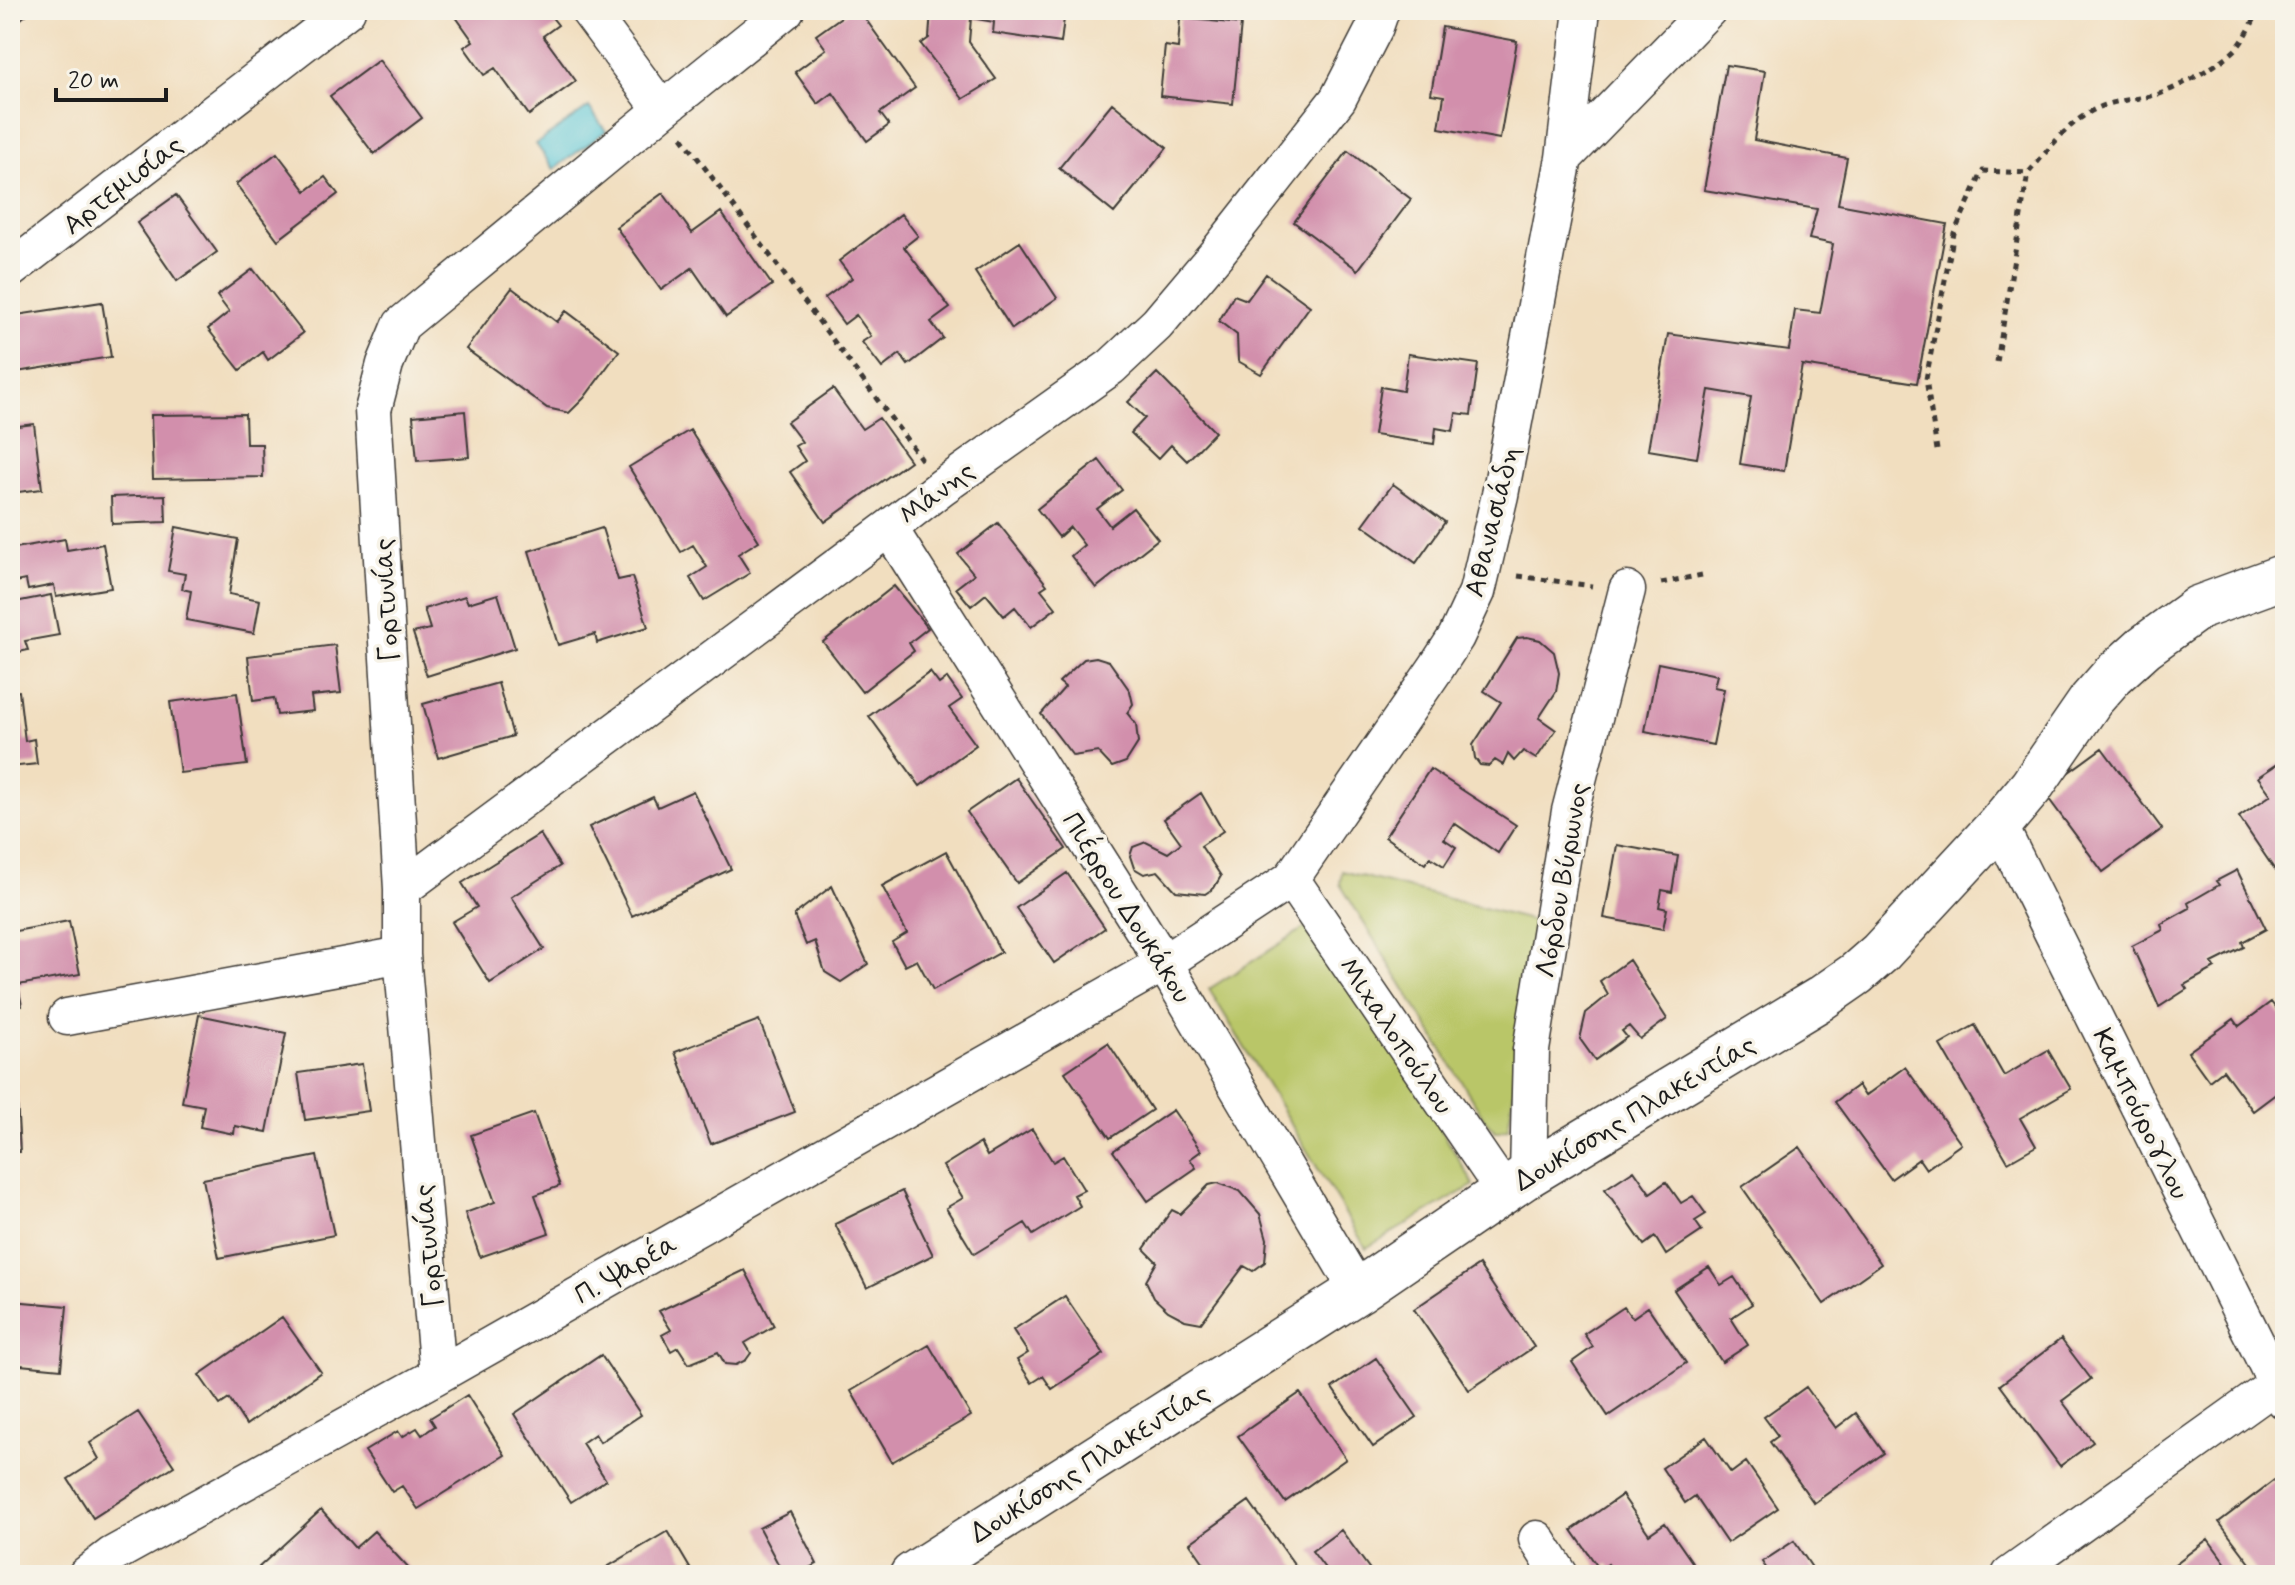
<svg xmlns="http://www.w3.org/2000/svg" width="2295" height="1585" viewBox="0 0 2295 1585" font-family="Mynerve,sans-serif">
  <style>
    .green { fill: #b9c668; stroke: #6a7142; stroke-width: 2 }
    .water { fill: #5dc8d8; stroke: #3c727a; stroke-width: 2 }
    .building { fill: #d28fac }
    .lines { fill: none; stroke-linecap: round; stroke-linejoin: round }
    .minor-casing { stroke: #3c3934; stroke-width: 39 }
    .major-casing { stroke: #3c3934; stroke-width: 47 }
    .path { stroke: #3c3934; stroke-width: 5; stroke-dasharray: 6 6; stroke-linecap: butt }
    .minor { stroke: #fff; stroke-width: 36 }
    .major { stroke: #fff; stroke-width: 44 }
    .labels { text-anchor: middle; stroke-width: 7; stroke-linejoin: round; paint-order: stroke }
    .street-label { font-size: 28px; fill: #1c1c1c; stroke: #f7f3e8 }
  </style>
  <rect width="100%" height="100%" fill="#f7f3e8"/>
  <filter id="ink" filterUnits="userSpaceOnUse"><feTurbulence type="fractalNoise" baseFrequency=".0125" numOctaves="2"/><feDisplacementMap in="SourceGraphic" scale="16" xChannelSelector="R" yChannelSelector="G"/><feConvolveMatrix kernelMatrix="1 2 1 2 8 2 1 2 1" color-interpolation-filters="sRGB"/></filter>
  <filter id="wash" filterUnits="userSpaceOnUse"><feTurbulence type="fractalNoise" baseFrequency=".006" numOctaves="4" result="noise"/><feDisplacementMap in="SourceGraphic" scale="32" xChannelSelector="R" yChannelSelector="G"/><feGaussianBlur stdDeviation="1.8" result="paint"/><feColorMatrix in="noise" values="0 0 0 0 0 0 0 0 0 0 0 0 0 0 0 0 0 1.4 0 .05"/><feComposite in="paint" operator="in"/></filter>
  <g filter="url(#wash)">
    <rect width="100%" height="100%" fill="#f1debf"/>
    <!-- green -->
    <path class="green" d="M1342 871 1541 923 1508 1128 1496 1132 1485 1120 1340 884Z
      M1317 920 1474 1185 1366 1248 1209 989Z"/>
    <!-- water -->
    <path class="water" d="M589 107 606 131 554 169 536 144Z"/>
    <g id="blocks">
      <!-- building -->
      <path class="building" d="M10 10H32L10 28Z
        M451 10H546L558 25 543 36 576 81 529 115 495 68 484 75 464 47 473 41Z
        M851 10H859L915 88 880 113 889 125 867 141 833 93 818 104 795 72 826 49 816 35Z
        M931 10H1065L1061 43 993 33 994 22 971 18 969 42 996 79 963 99 921 44 929 38Z
        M1180 18 1241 24 1233 104 1160 96 1165 46 1178 48Z
        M1442 27 1517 41 1500 139 1439 128 1444 96 1431 94Z
        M379 60 422 118 374 154 330 96Z
        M1726 65 1765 71 1754 140 1847 158 1838 204 1947 224 1917 383 1802 365 1784 471 1740 464 1751 397 1709 390 1697 458 1648 450 1668 334 1789 350 1795 310 1820 313 1833 244 1809 239 1817 209 1704 190Z
        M1112 103 1167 148 1114 213 1059 168Z
        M1348 151 1411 199 1358 270 1294 222Z
        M277 153 306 191 325 177 338 194 278 240 236 184Z
        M663 193 692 233 721 212 772 285 726 317 692 268 661 290 616 227Z
        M176 195 217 252 177 281 137 223Z
        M901 214 918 236 904 247 950 308 931 322 943 338 908 365 900 354 882 368 862 342 871 336 856 315 844 324 825 298 852 278 839 261Z
        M1020 242 1057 298 1012 329 975 272Z
        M253 269 303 333 268 360 263 352 240 370 208 329 229 312 217 296Z
        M1266 274 1310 306 1261 374 1238 361 1237 335 1219 321 1234 295 1247 300Z
        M512 288 557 322 566 311 619 351 584 398 569 413 547 408 466 349Z
        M102 302 111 357 10 373V316Z
        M1408 354 1478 364 1471 415 1456 413 1453 431 1436 428 1434 444 1374 435 1381 387 1403 391Z
        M1157 373 1215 432 1187 461 1171 445 1158 459 1131 433 1145 418 1128 402Z
        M833 389 862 429 879 418 910 461 825 522 790 472 805 461 795 446 802 442 787 422Z
        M465 411 469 457 417 461 413 416Z
        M245 414 246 444H262L263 477 153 479 151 415Z
        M34 424 42 489 10 493V427Z
        M690 430 759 541 738 554 750 573 704 601 690 578 707 567 693 545 681 552 629 467Z
        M1099 460 1122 490 1097 509 1110 526 1133 508 1158 539 1096 588 1071 556 1084 545 1070 527 1059 537 1037 509Z
        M1393 484 1445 522 1416 563 1363 525Z
        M165 495 166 522 112 524 111 497Z
        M998 523 1047 585 1041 589 1056 608 1031 627 1015 607 1004 616 986 594 971 606 956 588 974 574 958 554Z
        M176 527 238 539 229 594 260 600 254 633 186 620 191 591 182 589 185 574 168 571Z
        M602 528 618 580 632 577 648 627 597 643 595 634 558 645 529 551Z
        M65 539 67 550 103 544 111 588 56 597 54 585 28 590 26 580 10 583V549Z
        M894 586 928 628 909 643 914 651 862 692 823 642Z
        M498 594 515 648 427 676 413 633 430 629 424 609 465 596 468 603Z
        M51 595 59 635 25 641 28 650 10 654V603Z
        M1527 637 1540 640 1554 652 1559 673 1556 692 1539 718 1556 730 1536 759 1523 751 1514 761 1508 754 1503 765 1495 760 1489 766 1480 765 1475 758 1473 745 1501 702 1484 691 1517 638Z
        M335 645 341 693 311 696 313 711 277 715 274 698 253 701 248 656Z
        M1096 657 1109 661 1130 691 1133 704 1127 713 1136 724 1138 743 1126 762 1112 767 1098 752 1073 756 1041 714 1065 687 1059 682 1084 659Z
        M1658 663 1717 675 1714 687 1724 689 1713 745 1645 731Z
        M930 672 939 684 947 678 962 699 949 708 976 745 920 786 869 716Z
        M498 683 513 736 438 758 423 704Z
        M19 691 25 741 34 739 37 764 10 767V692Z
        M237 693 247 765 180 773 170 702Z
        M2102 748 2162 829 2103 872 2043 791Z
        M2285 759V885L2239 817 2271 795 2258 777Z
        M1430 769 1516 825 1498 853 1454 823 1444 839 1456 847 1444 866 1430 857 1425 864 1385 837Z
        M1016 778 1066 849 1017 883 967 812Z
        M693 791 731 869 632 916 589 827 653 797 658 807Z
        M1201 793 1223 831 1201 846 1221 876 1214 888 1205 894 1176 891 1158 871 1144 874 1134 868 1130 856 1133 847 1146 842 1168 853 1181 843 1164 819Z
        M16 804 19 830 10 831V805Z
        M540 834 560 866 511 897 544 949 490 983 452 922 477 907 462 883Z
        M1617 845 1678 856 1672 892 1662 890 1659 907 1667 909 1663 929 1604 918Z
        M946 851 1001 952 933 990 917 960 905 966 892 942 907 933 882 886Z
        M2237 870 2266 929 2242 942 2244 947 2212 963 2215 968 2184 985 2187 989 2159 1007 2132 946 2163 930 2161 924 2190 908 2188 903 2219 885 2216 881Z
        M1067 873 1105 928 1054 963 1016 908Z
        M832 886 868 964 841 982 825 972 815 941 806 945 794 915Z
        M69 921 80 974 18 985 22 1006 10 1008V932Z
        M1629 960 1667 1019 1640 1039 1629 1026 1622 1031 1627 1037 1595 1060 1580 1039 1586 1013 1608 995 1600 981Z
        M2271 1002 2285 1020V1087L2253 1111 2223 1070 2209 1081 2188 1052 2234 1019 2239 1026Z
        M199 1015 286 1033 267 1132 235 1126 234 1134 200 1127 204 1106 182 1102Z
        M759 1020 795 1112 711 1144 675 1052Z
        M1975 1025 2004 1076 2048 1050 2071 1089 2020 1118 2036 1146 2008 1162 1940 1045Z
        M1108 1043 1152 1110 1110 1138 1065 1072Z
        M362 1064 369 1111 305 1120 298 1073Z
        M1905 1067 1961 1144 1926 1169 1919 1159 1891 1179 1835 1102 1858 1085 1865 1096Z
        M10 1082H16L20 1152H10Z
        M1173 1110 1201 1151 1190 1159 1196 1168 1148 1201 1113 1151Z
        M534 1113 560 1186 535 1195 549 1233 480 1257 465 1213 495 1202 471 1135Z
        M1032 1129 1053 1162 1063 1156 1084 1190 1074 1195 1080 1206 1033 1235 1025 1223 974 1254 946 1208 963 1198 943 1166 980 1143 987 1156Z
        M1800 1147 1881 1264 1824 1304 1742 1187Z
        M317 1156 334 1235 219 1258 203 1179Z
        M1634 1170 1650 1193 1666 1182 1681 1203 1693 1196 1706 1214 1695 1221 1702 1231 1666 1255 1655 1237 1644 1245 1605 1189Z
        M1218 1183 1240 1191 1260 1214 1267 1239 1265 1262 1253 1271 1244 1266 1201 1323 1185 1320 1168 1311 1154 1298 1146 1281 1157 1262 1144 1249 1172 1210 1180 1214 1209 1185Z
        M902 1191 933 1255 867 1288 835 1224Z
        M1479 1265 1534 1347 1469 1390 1414 1309Z
        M1709 1267 1721 1285 1734 1277 1752 1304 1731 1318 1748 1345 1722 1362 1674 1290Z
        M745 1270 774 1326 745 1343 751 1353 746 1360 736 1365 725 1364 718 1352 689 1364 678 1347 671 1351 662 1335 671 1330 659 1311Z
        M1065 1296 1104 1354 1052 1389 1043 1376 1032 1383 1017 1360 1028 1353 1013 1330Z
        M12 1301 67 1306 61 1369 10 1364Z
        M1624 1307 1632 1318 1648 1307 1686 1363 1608 1416 1572 1362 1593 1347 1584 1334Z
        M282 1317 321 1372 246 1425 229 1399 220 1405 199 1375Z
        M2061 1339 2091 1379 2062 1401 2093 1442 2060 1466 2000 1385Z
        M929 1345 971 1416 892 1462 851 1391Z
        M601 1355 641 1415 600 1442 595 1434 582 1443 606 1480 571 1502 514 1414Z
        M1376 1358 1417 1417 1373 1447 1332 1388Z
        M1806 1387 1836 1428 1856 1413 1884 1453 1814 1503 1770 1442 1778 1436 1764 1417Z
        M1300 1393 1346 1459 1285 1502 1238 1436Z
        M467 1395 505 1455 418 1509 402 1486 392 1492 365 1451 398 1431 402 1437 417 1428 422 1435 435 1426 430 1418Z
        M138 1412 174 1466 93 1518 68 1479 99 1459 90 1443Z
        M1706 1437 1731 1473 1746 1462 1778 1508 1727 1543 1695 1496 1685 1503 1662 1468Z
        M2277 1478 2285 1488V1575H2259L2219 1522Z
        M1622 1495 1649 1534 1665 1523 1701 1575H1616L1608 1564 1600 1570 1572 1530Z
        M1249 1501 1302 1575H1200L1208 1569 1190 1543Z
        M321 1510 355 1548 374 1531 411 1571 407 1575H266L259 1567Z
        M790 1512 817 1564 795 1575H784L759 1528Z
        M1341 1530 1374 1575H1330L1312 1551Z
        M668 1531 694 1575H607L604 1569Z
        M2208 1539 2234 1575H2177L2171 1567Z
        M1794 1541 1817 1575H1765L1769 1572 1762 1562Z"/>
    </g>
  </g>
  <g filter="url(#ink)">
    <use href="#blocks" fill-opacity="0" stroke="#3c3934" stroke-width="2"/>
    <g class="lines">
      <!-- minor casing -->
      <g class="minor-casing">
        <path id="minor" d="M588 10 662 110
          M1564 158 1708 10
          M10 270 347 10
          M889 528 1164 963 1358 1291
          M1999 825 2285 1401
          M1291 879 1504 1191
          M402 889 889 528 942 487 1111 367 1157 324 1217 253 1338 99 1375 27 1381 10
          M67 1017 402 955
          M1528 1175 1531 1050 1570 811 1627 590
          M438 1375 402 955V889L373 410 385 364 401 325 662 110 786 10
          M1537 1539 1560 1575
          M86 1575 112 1555 438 1375 1164 963 1291 879 1436 668 1456 637 1477 592 1500 495 1564 158 1582 10
          M2010 1575 2277 1384 2285 1380"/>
      </g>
      <!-- major casing -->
      <g class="major-casing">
        <path id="major" d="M912 1575 1358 1291 1528 1175 1820 999 1856 974 1880 953 1999 825 2031 787 2091 700 2113 675 2144 647 2198 608 2285 576"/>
      </g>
      <!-- path -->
      <path class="path" d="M682 137 922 460
        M1997 362 2028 173
        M1937 450 1926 379 1954 233 1983 171 2028 173C2046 153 2063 129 2085 115 2109 99 2130 101 2156 95 2173 91 2226 61 2237 48 2246 37 2253 23 2258 10
        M1518 576 1592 586
        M1661 583 1702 575"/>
      <!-- minor -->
      <use href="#minor" class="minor"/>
      <!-- major -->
      <use href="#major" class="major"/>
    </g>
  </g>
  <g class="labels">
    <!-- street labels -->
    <g class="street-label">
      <text transform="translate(122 184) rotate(-38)" y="10">Αρτεμισίας</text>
      <text transform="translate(936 492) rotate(-37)" y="10">Μάνης</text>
      <text transform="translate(1491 521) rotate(-76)" y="10">Αθανασιάδη</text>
      <text transform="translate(385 600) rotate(-93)" y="10">Γορτυνίας</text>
      <text transform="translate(1561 880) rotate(-80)" y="10">Λόρδου Βύρωνος</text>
      <text transform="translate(1128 907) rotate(58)" y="10">Πιέρρου Δουκάκου</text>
      <text transform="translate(1397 1035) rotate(56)" y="10">Μιχαλοπούλου</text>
      <text transform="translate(1634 1112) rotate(-31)" y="10">Δουκίσσης Πλακεντίας</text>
      <text transform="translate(2142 1113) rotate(64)" y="10">Καμπούρογλου</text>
      <text transform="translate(427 1246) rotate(-95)" y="10">Γορτυνίας</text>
      <text transform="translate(625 1268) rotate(-30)" y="10">Π. Ψαρέα</text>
      <text transform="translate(1089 1462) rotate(-32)" y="10">Δουκίσσης Πλακεντίας</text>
    </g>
  </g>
  <!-- margin -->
  <rect width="2295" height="1585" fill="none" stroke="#f7f3e8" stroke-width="40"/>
  <!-- scale -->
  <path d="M56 88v12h110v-12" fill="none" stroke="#1c1c1c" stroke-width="4"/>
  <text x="68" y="88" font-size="24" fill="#1c1c1c" stroke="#f7f3e8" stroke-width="6" paint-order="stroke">20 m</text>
</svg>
